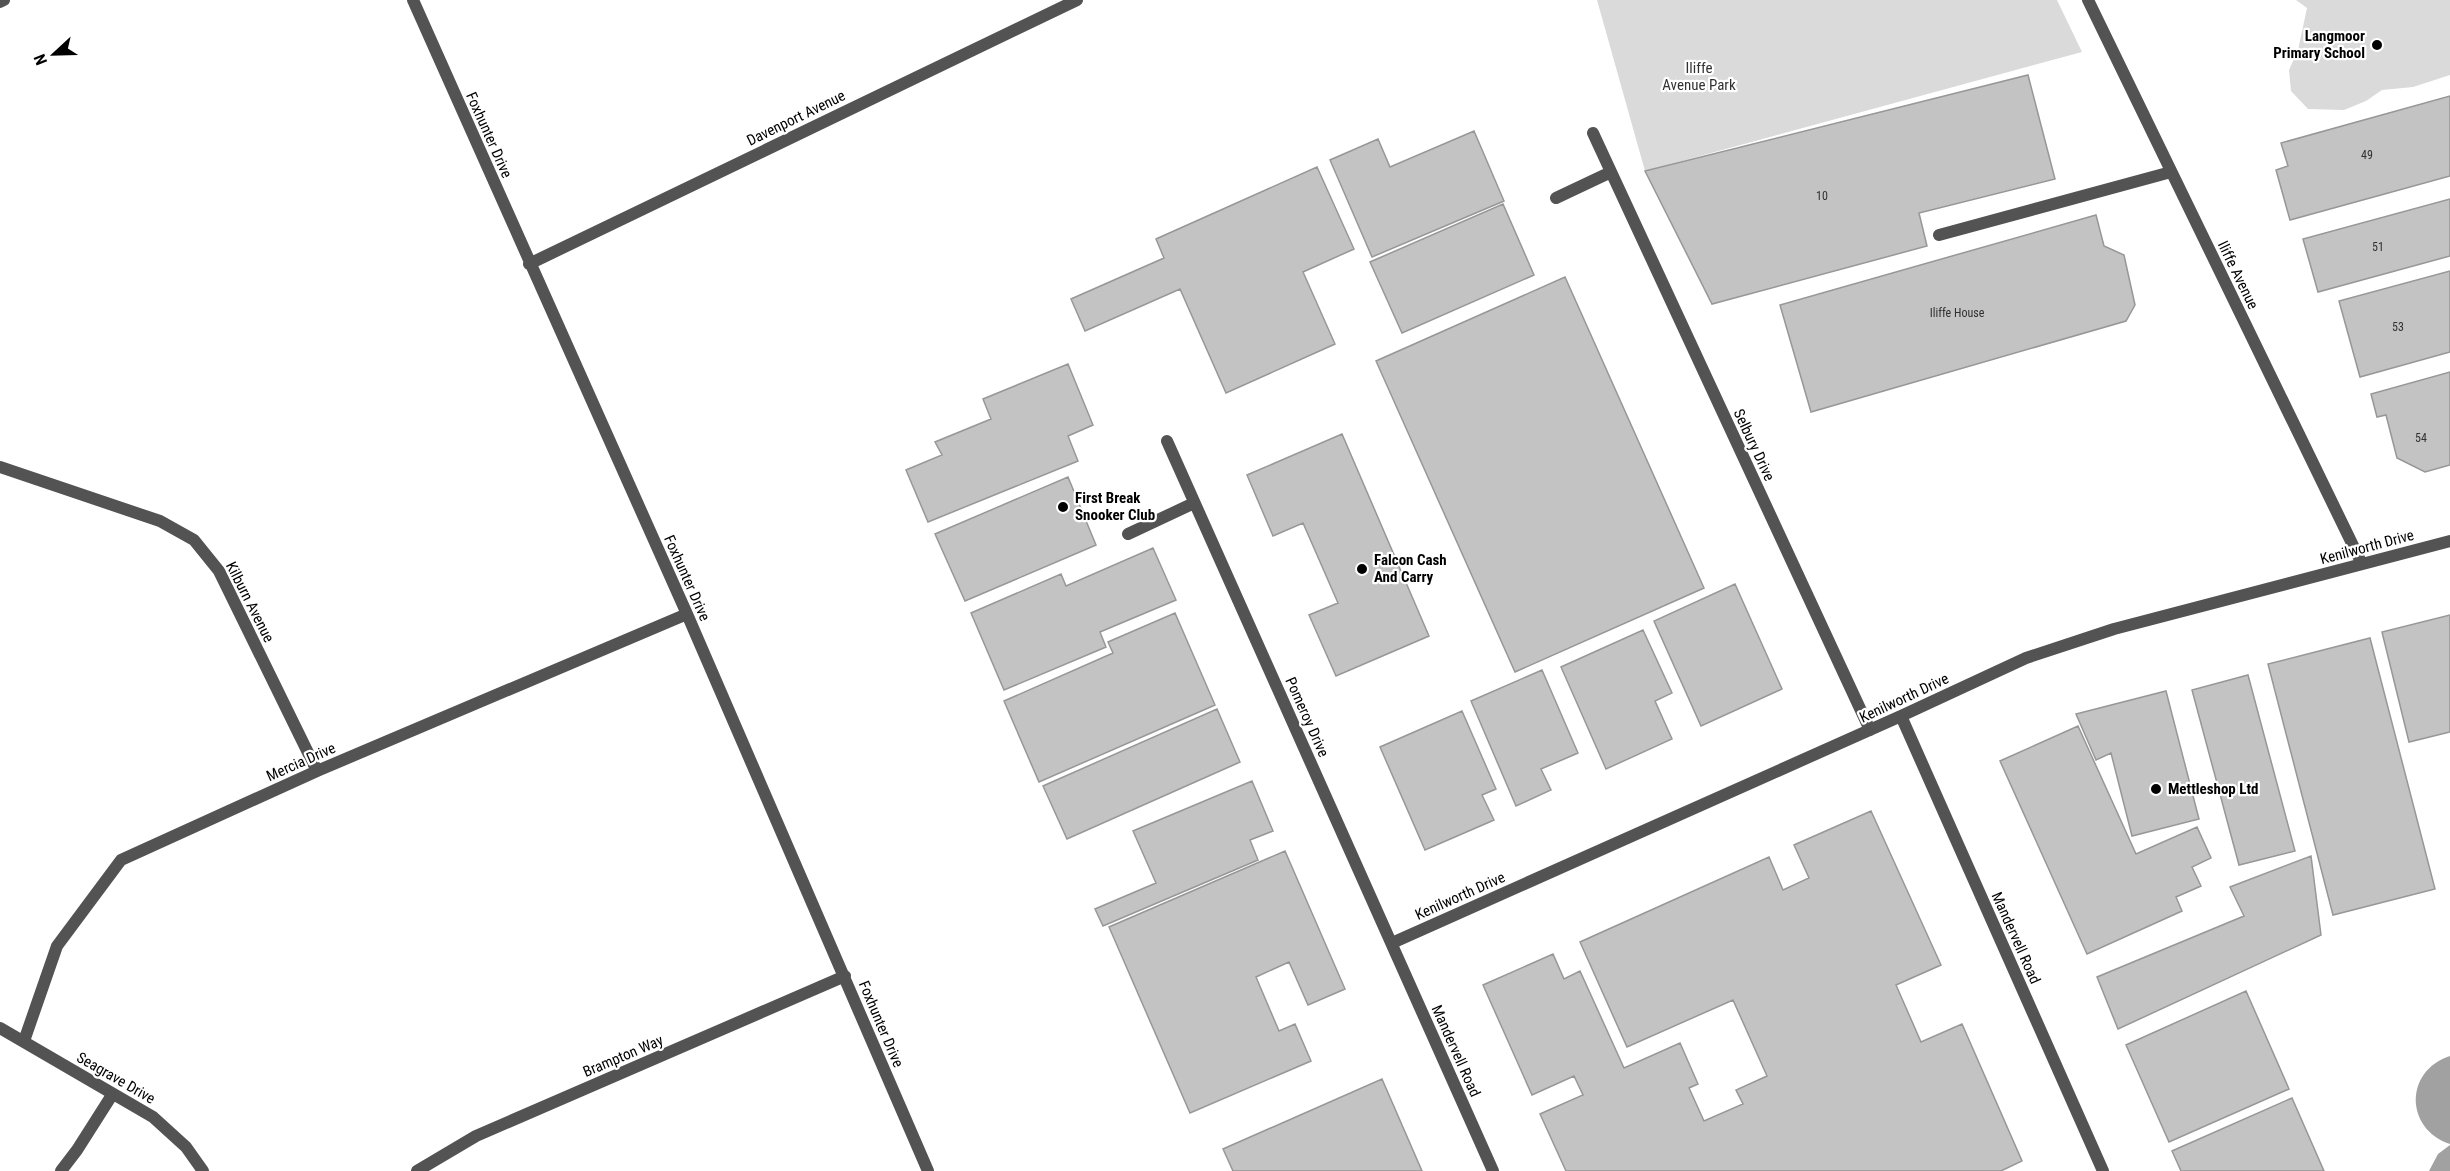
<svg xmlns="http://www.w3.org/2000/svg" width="2450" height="1171" viewBox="0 0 2450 1171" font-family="'Roboto Condensed',sans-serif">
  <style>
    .green { fill: #dadada }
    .water { fill: #a1a1a1 }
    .building { fill: #c3c3c3; stroke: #979797; stroke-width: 1.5 }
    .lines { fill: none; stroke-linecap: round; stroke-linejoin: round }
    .lane { stroke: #535353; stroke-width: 12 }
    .street { stroke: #535353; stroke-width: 12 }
    .poi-dot { fill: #000; stroke: #fff; stroke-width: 2 }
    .labels { text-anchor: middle; stroke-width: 4.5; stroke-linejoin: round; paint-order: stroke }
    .number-label { font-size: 12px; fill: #313131 }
    .poi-label { font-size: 15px; font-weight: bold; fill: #000; stroke: #fff; text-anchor: start }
    .park-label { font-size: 15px; fill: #313131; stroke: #fff }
    .street-label { font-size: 15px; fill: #000; stroke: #fff }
  </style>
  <rect width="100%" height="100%" fill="#fff"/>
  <!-- green -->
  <path class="green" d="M1597 0H2057L2082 52 1645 171Z
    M2296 0H2450V75L2413 87 2382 90 2366 101 2344 110 2308 109 2291 91 2289 70 2298 50 2307 8Z"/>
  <!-- water -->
  <path class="water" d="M2450 1056V1144C2405 1129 2404 1071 2450 1056Z
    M2450 1145V1171H2429L2438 1154Z"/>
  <!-- building -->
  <path class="building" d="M2028 75 2055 179 1919 213 1927 246 1712 304 1645 171Z
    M2450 96V176L2290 220 2276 170 2288 166 2281 143Z
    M1474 131 1504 201 1372 257 1330 160 1378 139 1390 167Z
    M1317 167 1354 249 1303 272 1335 344 1226 393 1180 289 1085 331 1071 299 1164 258 1156 239Z
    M2450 199V256L2318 292 2303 239Z
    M1503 204 1534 275 1402 333 1370 262Z
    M2096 215 2104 246 2124 255 2135 305 2126 321 1811 412 1780 305Z
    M2450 271V352L2360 377 2339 301Z
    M1565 277 1704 588 1515 672 1376 361Z
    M1068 364 1093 425 1068 436 1078 461 928 522 906 470 942 455 935 442 991 419 983 399Z
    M2450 372V465L2425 472 2397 458 2386 415 2377 417 2371 394Z
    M1342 434 1429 636 1336 676 1309 615 1338 603 1303 523 1273 536 1247 475Z
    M1068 477 1096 545 965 601 935 534Z
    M1153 548 1176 600 1100 632 1106 647 1004 690 971 613 1061 574 1066 586Z
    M1735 584 1782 689 1701 726 1654 621Z
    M1175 613 1215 705 1039 782 1004 701 1113 653 1108 642Z
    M2450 615V732L2409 742 2382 632Z
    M1643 630 1672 693 1655 701 1672 739 1606 769 1561 667Z
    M2370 638 2435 889 2333 915 2268 664Z
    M1542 670 1578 753 1541 769 1551 790 1516 806 1471 701Z
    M2248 675 2295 851 2239 865 2192 690Z
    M2166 691 2199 819 2132 836 2111 753 2096 760 2076 714Z
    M1217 709 1240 762 1067 839 1043 786Z
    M1462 711 1496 789 1482 795 1494 820 1425 850 1380 747Z
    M2078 726 2136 854 2197 827 2211 858 2192 867 2201 886 2176 897 2182 911 2087 954 2000 761Z
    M1252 781 1273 831 1250 840 1258 860 1103 926 1095 909 1156 883 1133 831Z
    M1871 811 1941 965 1896 985 1921 1042 1962 1024 2022 1161 2001 1171H1566L1540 1114 1583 1095 1574 1076 1532 1095 1483 985 1553 954 1564 979 1580 971 1624 1068 1680 1043 1698 1084 1689 1088 1704 1121 1743 1104 1736 1090 1767 1076 1733 1000 1627 1047 1580 942 1769 857 1783 890 1809 878 1794 845Z
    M1285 851 1345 989 1308 1005 1289 962 1256 977 1279 1031 1295 1024 1311 1061 1190 1113 1109 927Z
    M2311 856 2321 935 2118 1029 2097 977 2244 916 2230 887Z
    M2246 991 2289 1089 2169 1142 2126 1045Z
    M1382 1079 1422 1171H1233L1223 1149Z
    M2292 1098 2324 1171H2181L2172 1151Z"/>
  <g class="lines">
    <!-- lane -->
    <path class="lane" d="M1939 235 2171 172"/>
    <!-- street -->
    <path class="street" d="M413 0 687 614 928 1171
      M2088 0 2362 564
      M0 2 4 0
      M1593 133 1870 730
      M1556 198 1611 172
      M529 264 1077 0
      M1167 441 1493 1171
      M0 467 160 521 194 540 219 571 317 771
      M1128 534 1194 503
      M1901 716 2103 1171
      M1392 943 1901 716 2026 658 2114 629 2450 541
      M0 1028 153 1117 186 1147 203 1171
      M24 1041 57 946 121 860 317 771 687 614
      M61 1171 77 1150 112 1095
      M417 1171 476 1136 845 976"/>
  </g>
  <!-- markers -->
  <g class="poi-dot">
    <circle cx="2377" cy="45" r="6"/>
    <circle cx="1063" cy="507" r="6"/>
    <circle cx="1362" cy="569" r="6"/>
    <circle cx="2156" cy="789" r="6"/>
  </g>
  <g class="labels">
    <!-- number labels -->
    <g class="number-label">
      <text x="2367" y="159">49</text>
      <text x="1822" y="200">10</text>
      <text x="2378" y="251">51</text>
      <text x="1957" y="317">Iliffe House</text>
      <text x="2398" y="331">53</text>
      <text x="2421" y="442">54</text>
    </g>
    <!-- poi labels -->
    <g class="poi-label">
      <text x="2365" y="41" text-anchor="end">Langmoor<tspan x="2365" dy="17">Primary School</tspan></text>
      <text x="1075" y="503">First Break<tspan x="1075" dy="17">Snooker Club</tspan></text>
      <text x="1374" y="565">Falcon Cash<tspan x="1374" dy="17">And Carry</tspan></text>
      <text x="2168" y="794">Mettleshop Ltd</text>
    </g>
    <!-- park labels -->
    <g class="park-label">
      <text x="1699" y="73">Iliffe<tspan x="1699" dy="17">Avenue Park</tspan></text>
    </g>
    <!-- street labels -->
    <g class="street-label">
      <text transform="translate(796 118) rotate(-26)" y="5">Davenport Avenue</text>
      <text transform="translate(489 135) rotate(66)" y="5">Foxhunter Drive</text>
      <text transform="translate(2238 275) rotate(64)" y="5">Iliffe Avenue</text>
      <text transform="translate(1754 445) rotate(65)" y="5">Selbury Drive</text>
      <text transform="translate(2367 547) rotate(-15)" y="5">Kenilworth Drive</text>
      <text transform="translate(687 578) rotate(66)" y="5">Foxhunter Drive</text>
      <text transform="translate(250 602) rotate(63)" y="5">Kilburn Avenue</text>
      <text transform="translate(1904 698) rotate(-25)" y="5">Kenilworth Drive</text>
      <text transform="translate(1307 717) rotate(66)" y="5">Pomeroy Drive</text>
      <text transform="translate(301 762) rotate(-24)" y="5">Mercia Drive</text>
      <text transform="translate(1460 896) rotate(-24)" y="5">Kenilworth Drive</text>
      <text transform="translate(2016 938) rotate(66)" y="5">Mandervell Road</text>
      <text transform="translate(881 1024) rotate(67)" y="5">Foxhunter Drive</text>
      <text transform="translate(1456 1051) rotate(66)" y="5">Mandervell Road</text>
      <text transform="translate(623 1056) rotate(-23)" y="5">Brampton Way</text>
      <text transform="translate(116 1078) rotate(30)" y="5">Seagrave Drive</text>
    </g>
  </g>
  <!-- north arrow -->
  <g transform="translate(54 54) rotate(248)" stroke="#ffffff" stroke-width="4.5" paint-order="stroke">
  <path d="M0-4.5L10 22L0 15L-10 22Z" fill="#000000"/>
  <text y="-9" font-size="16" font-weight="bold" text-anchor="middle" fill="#000000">N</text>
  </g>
</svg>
